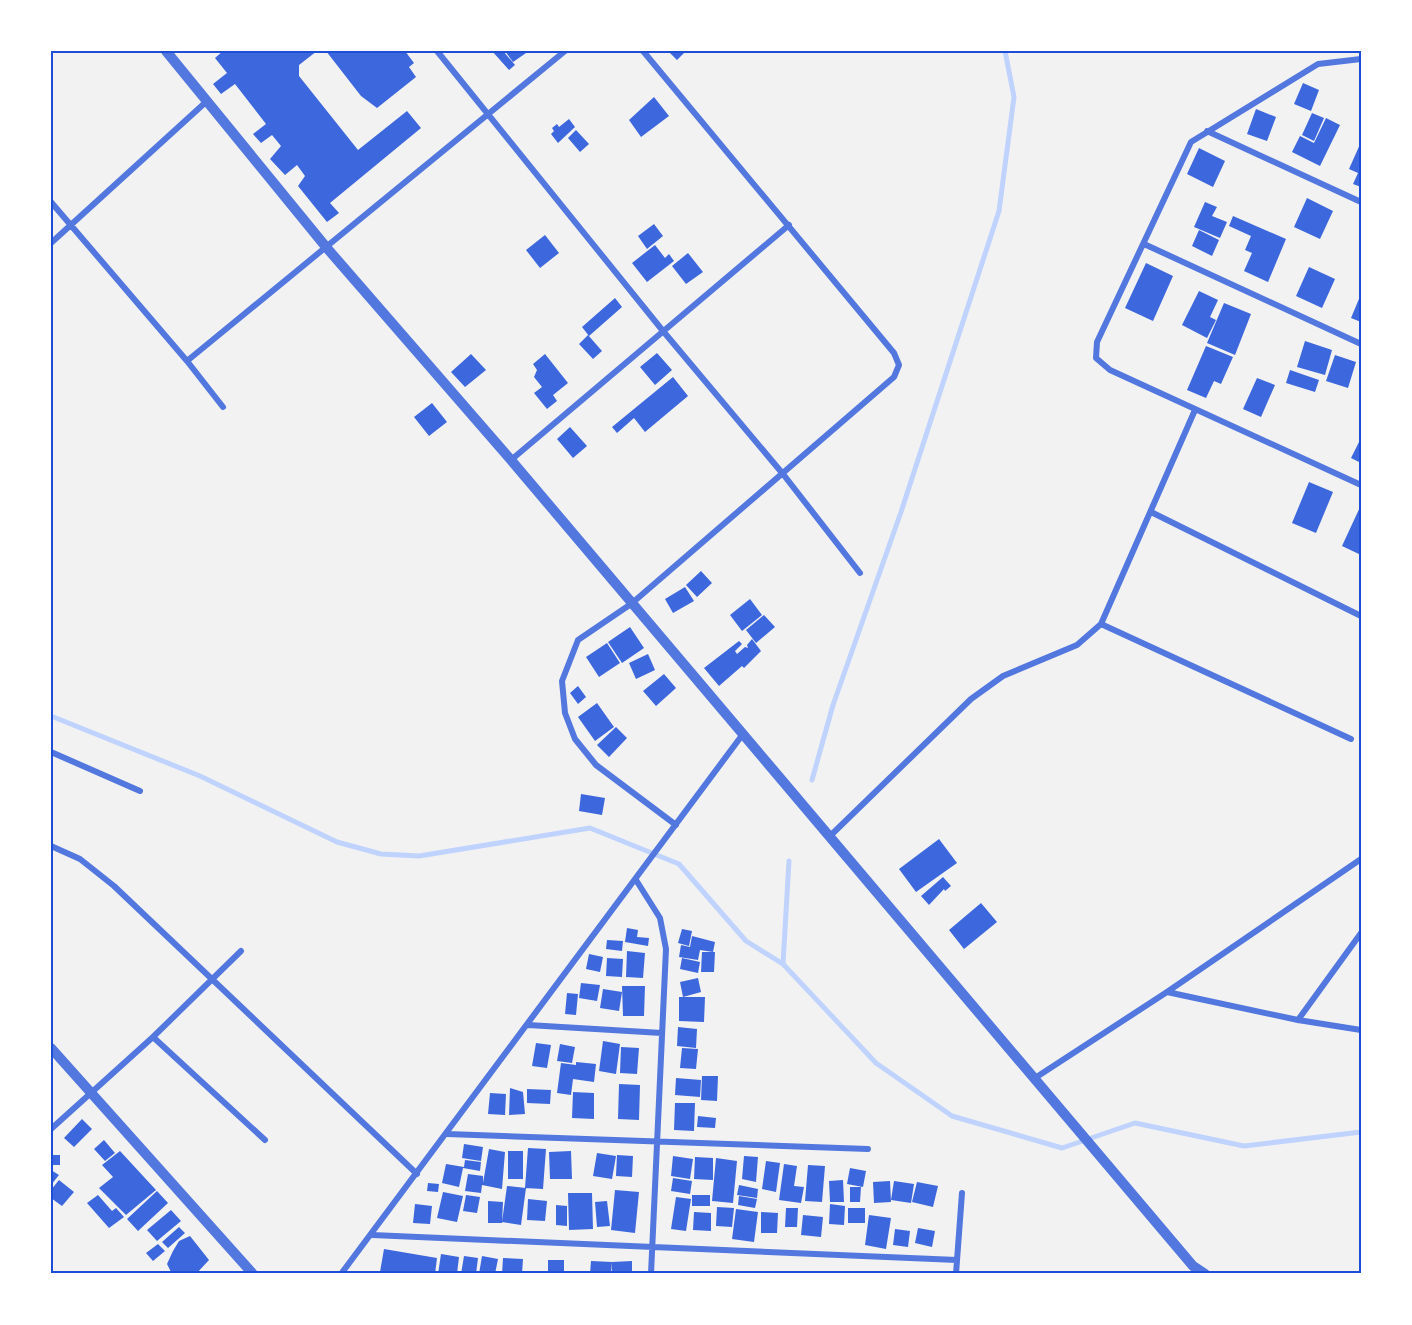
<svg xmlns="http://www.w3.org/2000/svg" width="1412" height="1325" viewBox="0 0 1412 1325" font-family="'Titillium Web',sans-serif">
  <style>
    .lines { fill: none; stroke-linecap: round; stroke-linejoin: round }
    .stream { stroke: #bfd3fe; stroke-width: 5 }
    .building { fill: #3d67dc }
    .minor { stroke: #5277de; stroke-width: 6 }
    .tertiary { stroke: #5277de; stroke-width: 10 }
    .neatline { fill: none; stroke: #1d4ed8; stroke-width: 2 }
  </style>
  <rect width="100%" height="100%" fill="#f2f2f2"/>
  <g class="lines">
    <!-- stream -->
    <path class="stream" d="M51 716 200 776 337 842 381 854 419 856 590 828 679 864 746 941 783 964 876 1063 952 1116 1062 1148 1135 1123 1244 1146 1361 1132
      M812 780 833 705 901 512 999 211 1014 97 1005 51
      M783 964 789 861"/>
  </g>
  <!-- building -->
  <path class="building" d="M223 51H317L299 65V76L358 150 407 111 421 128 330 203 339 213 327 222 298 186 305 176 297 165 285 175 270 159 281 146 272 135 261 143 253 134 266 124 235 84 221 94 213 84 227 73 215 58Z
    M326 51H405L414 63 409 67 416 77 377 108 361 96Z
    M492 51H503L515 65 509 70Z
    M505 51H529L513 62Z
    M668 51H686L677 60Z
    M1303 83 1319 90 1311 111 1294 104Z
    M654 97 669 116 641 137 629 120Z
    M1256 109 1276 117 1267 141 1247 134Z
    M1312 113 1324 118 1314 141 1302 135Z
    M1326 118 1340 125 1320 166 1292 152 1300 136 1314 143Z
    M569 119 575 127 558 143 551 134 554 131 552 128 557 124 559 127Z
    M576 130 589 144 580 152 568 138Z
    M1361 142V187L1353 184 1358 173 1349 169Z
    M1199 148 1225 161 1213 187 1187 174Z
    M1307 198 1333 211 1320 239 1294 227Z
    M1205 202 1217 207 1212 216 1227 222 1220 238 1194 227Z
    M1233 216 1286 239 1268 282 1244 271 1252 253 1245 250 1251 236 1229 226Z
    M654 224 663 236 647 249 638 236Z
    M1199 230 1219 240 1212 256 1192 246Z
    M545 235 559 253 540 268 526 250Z
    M655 245 665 258 669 254 674 261 647 282 632 263Z
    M688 253 703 272 686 284 672 266Z
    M1146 263 1173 276 1153 321 1125 308Z
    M1309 267 1335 279 1322 308 1296 296Z
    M1199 291 1218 300 1210 317 1216 320 1207 338 1182 325Z
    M1361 294V322L1351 318Z
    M615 298 622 307 589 336 582 327Z
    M1224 303 1251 314 1235 355 1207 343Z
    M588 335 602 351 593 359 579 344Z
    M1305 341 1332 350 1325 375 1297 367Z
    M1206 346 1233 357 1221 384 1214 381 1206 398 1187 390Z
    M657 353 672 370 655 385 640 367Z
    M471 354 486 370 465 387 451 372Z
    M545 354 568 383 553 395 557 401 547 409 534 393 542 387 534 377 537 370 533 364Z
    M1335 355 1356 362 1348 388 1326 381Z
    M1290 370 1319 380 1315 392 1286 383Z
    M673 377 688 396 645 432 634 418 617 433 612 427Z
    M1257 378 1275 385 1261 417 1243 409Z
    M432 403 447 422 429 436 414 417Z
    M570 427 587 446 573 458 557 439Z
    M1361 438V463L1351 458Z
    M1309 482 1333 492 1316 533 1292 523Z
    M1361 505V555L1342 546Z
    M701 571 712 583 697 597 686 585Z
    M685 587 694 601 673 613 665 599Z
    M750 599 762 615 742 631 730 615Z
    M764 615 775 627 756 643 746 630Z
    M630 627 644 648 622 663 608 642Z
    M752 639 761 651 744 668 742 666 719 686 704 668 739 641 742 644 735 651 737 654 745 647 748 648 747 645Z
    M607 643 620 663 599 677 586 657Z
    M648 654 655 670 636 679 629 663Z
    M664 674 676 688 656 706 643 691Z
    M578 686 586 697 578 704 570 693Z
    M597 703 614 727 595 741 578 717Z
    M616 727 627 738 609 757 597 745Z
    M581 794 605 798 602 815 579 811Z
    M939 839 957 863 916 892 899 869Z
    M943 877 951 886 945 891 944 889 929 905 921 896Z
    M981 903 997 922 964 949 949 930Z
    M627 928 638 930 637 937 649 938 648 946 625 942Z
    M682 929 692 931 689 946 678 943Z
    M692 936 715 942 713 952 700 950 698 960 679 957 681 945 690 947Z
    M607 940 623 941 622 951 606 949Z
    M627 951 645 953 643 978 626 977Z
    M702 952H715L714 972H701Z
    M589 954 603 957 600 972 586 969Z
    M607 958 623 959 622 977 606 976Z
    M682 958 700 962 698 973 680 969Z
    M698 978 701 992 683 997 680 982Z
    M581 983 600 985 597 1001 579 998Z
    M622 986H645L644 1016H623Z
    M603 989 622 992 619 1011 600 1008Z
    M567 993 578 994 576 1015 565 1014Z
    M679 997H705L704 1022 679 1021Z
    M678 1027 697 1029 696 1048 677 1046Z
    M603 1041 620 1044 616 1074 599 1071Z
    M536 1043 551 1045 547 1068 532 1066Z
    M560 1044 575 1047 572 1063 557 1061Z
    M621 1047 639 1048 637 1074 620 1073Z
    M682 1048 698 1049 696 1069 680 1068Z
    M576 1062 596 1064 594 1082 573 1079 571 1095 557 1093 561 1063 576 1065Z
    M702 1076H718L717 1101 701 1100Z
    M676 1078 701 1080 700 1097 675 1095Z
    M619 1084 640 1085 639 1120 618 1119Z
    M510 1088 523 1092 525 1114 509 1115Z
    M527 1089 551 1090 550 1104 527 1103Z
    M573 1092 594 1093V1119L572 1118Z
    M490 1093 506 1094 505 1115 488 1114Z
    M675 1103H695L694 1131 674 1130Z
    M698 1116 716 1118 715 1128 697 1127Z
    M82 1119 92 1129 74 1147 64 1138Z
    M104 1140 115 1153 105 1161 94 1149Z
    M464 1144 483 1147 481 1161 462 1158Z
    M528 1148 546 1149 543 1189 525 1188Z
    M489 1149 505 1152 502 1189 482 1185 481 1193 465 1191 468 1174 483 1176V1183Z
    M120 1151 156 1190 126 1215 99 1188 113 1177 102 1165Z
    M508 1151H523V1179H508Z
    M571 1151 572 1179H550L549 1152Z
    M597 1153 616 1156 612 1179 593 1176Z
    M51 1155H60V1165H51Z
    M617 1155 633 1156 632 1177 616 1176Z
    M673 1156 693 1159 690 1179 671 1176Z
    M744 1156 758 1157 756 1182 742 1179Z
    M695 1157 713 1158V1180L694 1179Z
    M716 1158 737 1161 733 1203 712 1201Z
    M465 1160 481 1162 480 1171 463 1168 459 1187 442 1183 446 1164 464 1167Z
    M766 1161 780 1163 776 1192 762 1189Z
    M784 1164 797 1166 794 1186 804 1187 801 1203 779 1200Z
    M808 1165 825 1166 822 1202 805 1201Z
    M850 1168 866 1171 863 1187 847 1184Z
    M51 1170 59 1175 51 1185Z
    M673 1178 692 1181 690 1194 671 1191Z
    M59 1180 74 1192 62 1206 51 1198V1190Z
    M843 1180 844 1202H830L829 1181Z
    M890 1181 891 1202 874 1203 873 1182Z
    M894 1181 914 1184 911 1203 891 1200Z
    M917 1182 938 1186 933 1207 912 1202Z
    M428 1183 439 1184 438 1192 427 1191Z
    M739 1185 758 1189 757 1198 737 1195Z
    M507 1186 526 1188 521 1225 502 1222Z
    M850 1187H861L860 1202H850Z
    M615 1190 639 1192 635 1233 611 1230Z
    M157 1191 168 1203 138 1231 127 1219Z
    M443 1192 463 1196 457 1222 437 1218Z
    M568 1193H592L593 1229 569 1230Z
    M98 1195 112 1211 116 1208 124 1217 109 1228 87 1203Z
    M466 1195 480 1197 477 1213 463 1211Z
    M692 1195H710V1206H692Z
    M739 1196 757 1199 755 1208 738 1205Z
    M676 1197 691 1199 686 1231 671 1229Z
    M528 1199 547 1201 545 1221 527 1220Z
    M488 1201 503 1202 502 1223H488Z
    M607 1201 610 1226 597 1227 595 1202Z
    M415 1204 432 1206 430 1224 413 1223Z
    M830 1204 845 1206 844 1225 829 1224Z
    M556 1205 567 1206V1226L556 1225Z
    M717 1207 734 1208 732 1227 716 1226Z
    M786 1208H798L797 1227H785Z
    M848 1208H865V1223H848Z
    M736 1209 758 1212 754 1242 732 1239Z
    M171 1210 181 1221 157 1241 147 1230Z
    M694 1212 711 1213V1231L693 1230Z
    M761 1212 778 1213 777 1233H761Z
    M803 1215 823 1217 821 1237 801 1235Z
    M869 1215 891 1218 886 1249 865 1245Z
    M179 1227 185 1233 168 1248 162 1242Z
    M918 1228 935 1231 932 1247 915 1243Z
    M895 1229 910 1231 908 1247 893 1245Z
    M190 1236 209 1260 196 1274H172L167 1264 173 1251 179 1241Z
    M158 1244 165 1251 153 1261 146 1253Z
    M384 1249 437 1258 435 1274 380 1272Z
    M441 1254 459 1257 457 1274H438Z
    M464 1256 478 1258 476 1274H461Z
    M482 1256 498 1259 495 1274H479Z
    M503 1258 523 1259 522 1274H502Z
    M548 1260H564V1274H548Z
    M591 1261 612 1262 611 1274H590Z
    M632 1261V1274H612V1262Z"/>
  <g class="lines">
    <!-- minor -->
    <path class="minor" d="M437 51 663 331 783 474 860 573
      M643 51 894 353 899 365 894 377 631 604 578 640 562 681 565 713 575 739 596 765 676 825
      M1361 59 1318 64 1191 142 1097 342 1096 358 1110 370 1361 485
      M1207 131 1361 202
      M51 202 187 361 223 407
      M51 243 207 101
      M1144 244 1361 344
      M187 361 565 51
      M511 460 789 225
      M1151 512 1361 616
      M1101 624 1351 739
      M51 752 140 791
      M829 837 971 699 1003 676 1077 645 1101 624 1195 410
      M51 846 80 859 114 886 417 1174
      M636 880 660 918 666 949 651 1274
      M1167 992 1298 1020 1361 1030
      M1298 1020 1361 933
      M528 1025 662 1033
      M153 1037 265 1140
      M1035 1078 1167 992 1361 859
      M51 1129 153 1037 241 951
      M447 1134 868 1149
      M372 1235 957 1260
      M341 1274 743 734
      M956 1274 962 1193"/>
    <!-- tertiary -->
    <path class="tertiary" d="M166 51 326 247 511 460 1193 1266 1205 1274
      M51 1048 253 1274"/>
  </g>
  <!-- border -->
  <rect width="1412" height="1325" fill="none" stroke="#ffffff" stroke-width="105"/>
  <rect x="52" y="52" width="1308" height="1220" class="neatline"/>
</svg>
